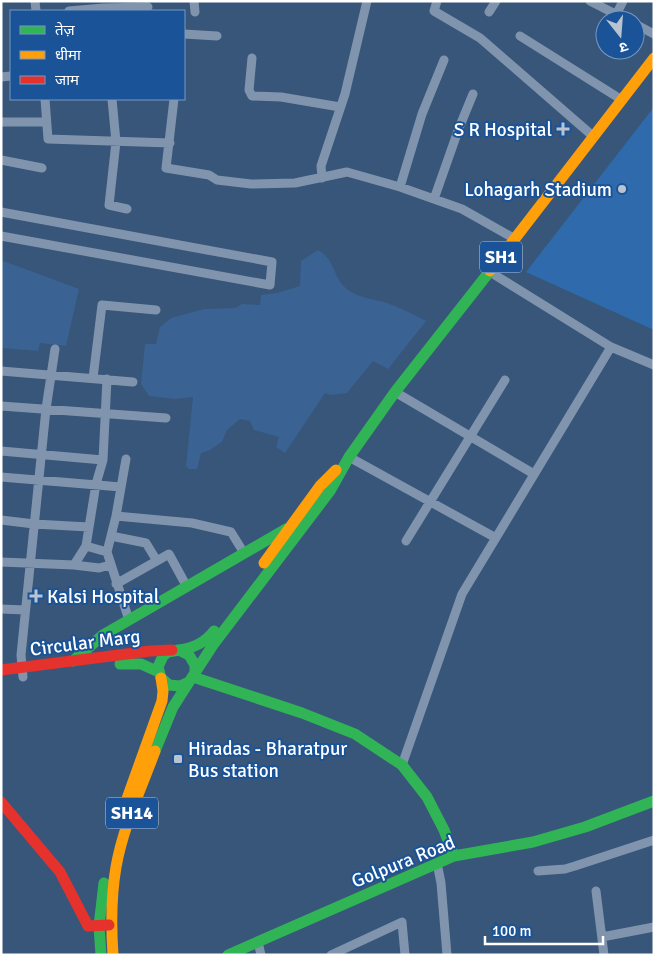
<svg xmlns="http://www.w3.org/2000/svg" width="655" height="956" viewBox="0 0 655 956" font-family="Signika,'Noto Sans Devanagari',sans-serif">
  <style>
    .green { fill: #2f6aac }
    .water { fill: #3a6292 }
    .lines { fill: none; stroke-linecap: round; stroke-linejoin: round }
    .street { stroke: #8095ad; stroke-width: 9 }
    .fast { stroke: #30b455; stroke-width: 11 }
    .slow { stroke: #ff9f0a; stroke-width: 11 }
    .jam { stroke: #e5322d; stroke-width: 11 }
    .poi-dot { fill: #b9c4d0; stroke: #1a5397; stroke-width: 2 }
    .labels { text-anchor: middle; stroke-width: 4; stroke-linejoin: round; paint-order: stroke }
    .shield { fill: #1a5397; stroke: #bacbe0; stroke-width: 1 }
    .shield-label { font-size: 18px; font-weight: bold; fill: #fff }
    .poi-label { font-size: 19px; fill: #fff; stroke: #1a5397; text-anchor: end }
    .street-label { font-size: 19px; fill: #fff; stroke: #1a5397 }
  </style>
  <rect width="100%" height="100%" fill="#37567a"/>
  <!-- green -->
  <path class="green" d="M654 107V330L526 272Z"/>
  <!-- water -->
  <path class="water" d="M318 250C336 260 332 277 347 289 358 298 374 299 387 303 401 308 413 314 426 321L388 369 373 361 347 393 331 395 325 393 285 453 276 447 279 437 254 430 250 421 240 419 227 430 222 442 210 450 201 453 197 469H189L186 466 193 397 175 399 149 396 141 384 145 344H156L160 327 171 318 204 309 235 308 242 304 260 305 261 295 277 293 300 286 301 261Z
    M1 260 79 289 66 346 40 343 38 351 1 348Z"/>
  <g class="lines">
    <!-- street -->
    <path class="street" d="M35 1 36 11
      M194 1 195 12
      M437 1 434 11 480 38 594 137
      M590 1 627 20
      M69 11 103 8 148 7
      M489 12 496 1
      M616 15 623 1
      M635 24 654 34
      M184 34 217 36
      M520 36 622 100
      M252 58 249 90 252 96 281 97 340 107
      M1 77 11 76
      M45 99 48 139 170 143
      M112 99 116 142 109 205 127 209
      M174 99 166 168 209 175 217 180 251 184 295 183 347 172 400 187 462 209 515 239
      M1 122H46
      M1 160 42 168
      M322 178 321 166 345 94 367 1
      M400 187 422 114 444 60
      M434 199 459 128 473 94
      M1 212 272 262 270 285 1 236
      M490 272 611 347 654 365
      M1 371 133 382
      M93 378 102 305 156 310
      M395 392 534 474
      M1 406 166 418
      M1 451 103 460
      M349 457 496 538
      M126 459 116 516 107 552 129 620
      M1 477 121 487
      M116 516 192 523 231 532 244 553
      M1 520 34 524 89 527
      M111 536 146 543 157 561
      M406 541 505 380
      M86 546 107 552
      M1 562 74 565 99 568 110 565
      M74 565 86 546 96 484 103 460 107 379
      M116 584 169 554 187 587
      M1 609 25 610
      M23 677 21 655 46 409 55 349
      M402 765 462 594 611 347
      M437 863 441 883 447 955
      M538 871 565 869 575 866 654 840
      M596 891 604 955
      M602 937 654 927
      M258 942 261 955
      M331 955 402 922 405 955"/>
    <!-- fast -->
    <path class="fast" d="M179 650C194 648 205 643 214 631
      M73 661 103 635 286 529
      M120 664H141L159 672
      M195 671V665L189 655 179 650 168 652 163 656 158 667 161 678 169 685 180 686 189 682 213 645 330 491 349 457 395 392 490 271
      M193 677 302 713 355 734 402 765 427 797 444 830 454 856
      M155 751 173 707 189 682
      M101 955 99 926 104 883
      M228 955 454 856 533 842 585 827 654 801"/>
    <!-- slow -->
    <path class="slow" d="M490 271 654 58
      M264 563 320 486 336 470
      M124 807 162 701 163 691 161 678
      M113 955C111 926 111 896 116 867 123 827 141 789 155 751"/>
    <!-- jam -->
    <path class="jam" d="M1 670 150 651 172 650
      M1 802 60 872 88 926 109 925"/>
  </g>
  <!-- markers -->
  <g class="poi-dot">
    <path d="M560.5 121.5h5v5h5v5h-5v5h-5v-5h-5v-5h5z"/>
    <circle cx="622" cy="189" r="5"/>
    <path d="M33.5 588.5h5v5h5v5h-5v5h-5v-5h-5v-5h5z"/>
    <rect x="173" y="754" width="10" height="10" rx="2.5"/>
  </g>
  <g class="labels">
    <!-- shield labels -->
    <g class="shield">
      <rect x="480" y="241.5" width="42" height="31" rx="4"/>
      <rect x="106" y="797.5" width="52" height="31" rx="4"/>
    </g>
    <g class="shield-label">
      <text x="501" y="263">SH1</text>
      <text x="132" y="819">SH14</text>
    </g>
    <!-- poi labels -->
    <g class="poi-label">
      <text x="552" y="136">S R Hospital</text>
      <text x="612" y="196">Lohagarh Stadium</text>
      <text x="47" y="603" text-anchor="start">Kalsi Hospital</text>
      <text x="188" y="755" text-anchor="start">Hiradas - Bharatpur<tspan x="188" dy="22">Bus station</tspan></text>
    </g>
    <!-- street labels -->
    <g class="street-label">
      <text transform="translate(85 642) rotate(-7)" y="7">Circular Marg</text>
      <text transform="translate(403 861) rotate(-22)" y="7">Golpura Road</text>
    </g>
  </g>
  <!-- border -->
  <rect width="655" height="956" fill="none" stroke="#ffffff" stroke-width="5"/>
  <!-- legend -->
  <rect x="10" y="10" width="175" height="90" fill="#1a5397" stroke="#7698c1"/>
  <rect x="20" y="26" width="25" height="8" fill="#30b455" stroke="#7698c1"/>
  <text x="55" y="35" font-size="15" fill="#ffffff">तेज़</text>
  <rect x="20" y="51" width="25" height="8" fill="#ff9f0a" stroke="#7698c1"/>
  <text x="55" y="60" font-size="15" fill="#ffffff">धीमा</text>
  <rect x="20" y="76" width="25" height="8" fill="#e5322d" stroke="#7698c1"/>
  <text x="55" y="85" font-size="15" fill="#ffffff">जाम</text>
  <!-- north arrow -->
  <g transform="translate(620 35) rotate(163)"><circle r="24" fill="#1a5397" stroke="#7698c1"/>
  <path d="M0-4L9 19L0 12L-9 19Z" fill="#b9c4d0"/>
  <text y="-8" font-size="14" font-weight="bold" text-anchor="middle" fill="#ffffff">उ</text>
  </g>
  <!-- scale -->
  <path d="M485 936v8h118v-8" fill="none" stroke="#ffffff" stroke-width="2.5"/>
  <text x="492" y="936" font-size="15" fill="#ffffff" stroke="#1a5397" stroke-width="4" paint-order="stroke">100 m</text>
</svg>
